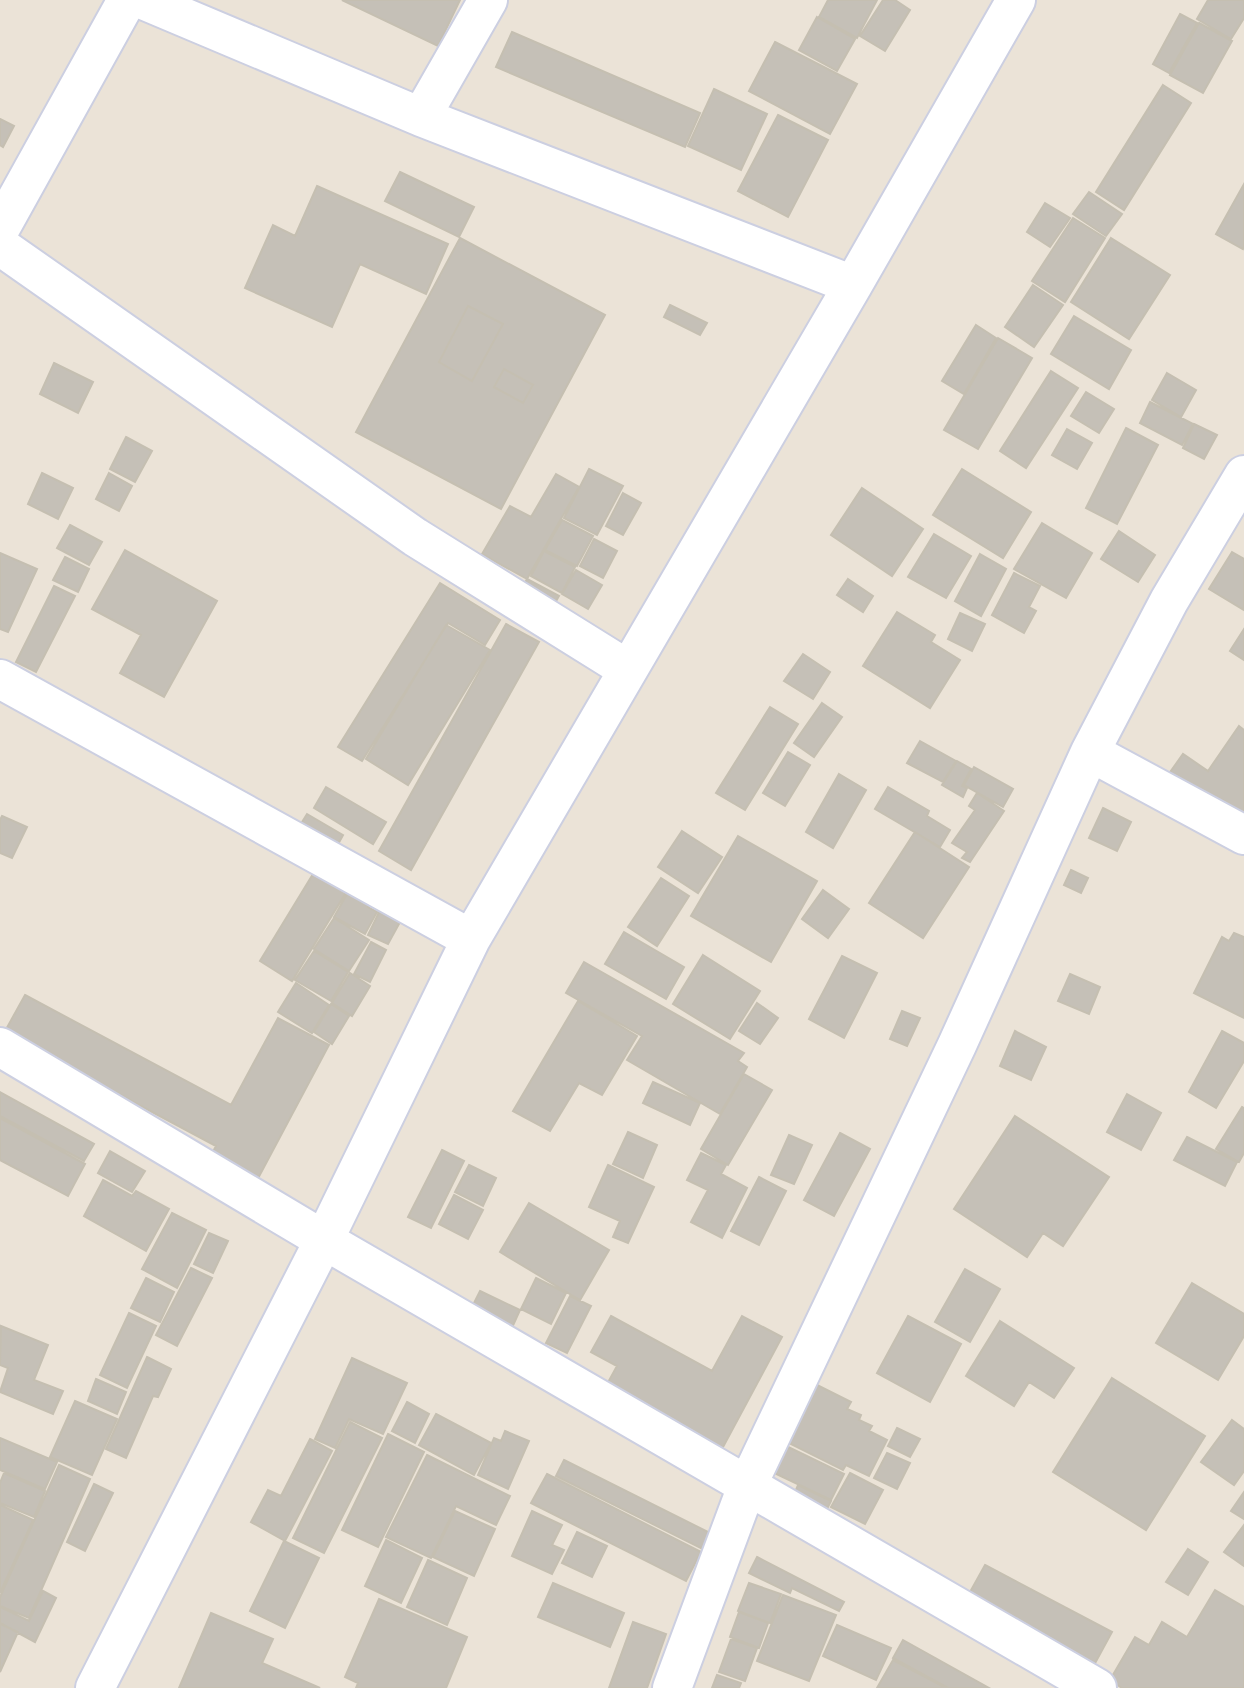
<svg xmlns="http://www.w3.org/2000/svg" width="1244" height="1688" viewBox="0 0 1244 1688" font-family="Arial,sans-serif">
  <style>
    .building { fill: #c5c0b7; stroke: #c5bfb1; stroke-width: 2; fill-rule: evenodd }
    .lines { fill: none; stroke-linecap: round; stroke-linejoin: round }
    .minor-casing { stroke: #cccfe1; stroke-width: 42 }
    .minor { stroke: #fff; stroke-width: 38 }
  </style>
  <rect width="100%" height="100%" fill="#ebe3d7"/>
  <!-- building -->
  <path class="building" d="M342 0H460L438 46Z
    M828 0H877L857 38 819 17Z
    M883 0H895L910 10 885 51 860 36Z
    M1208 0H1244V18L1231 39 1197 19Z
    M1180 14 1197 23 1169 73 1153 64Z
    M817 17 855 39 837 71 799 50Z
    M1199 23 1232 41 1203 93 1170 75Z
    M512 32 700 113 685 147 496 67Z
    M775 42 857 84 830 134 749 91Z
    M1163 85 1191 103 1124 210 1096 192Z
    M714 89 767 114 741 170 688 146Z
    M778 115 828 140 788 217 738 191Z
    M0 119 14 126 3 147 0 145Z
    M400 172 474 207 459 237 385 201Z
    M1244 184V247L1243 249 1216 234Z
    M317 186 448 244 426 294 360 264 332 327 245 288 273 225 295 236Z
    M1089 192 1122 214 1106 236 1073 214Z
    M1045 203 1070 218 1050 247 1027 232Z
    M1073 218 1105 238 1065 302 1032 281Z
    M460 238 605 315 501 509 356 432ZM468 306 503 324 472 381 439 362ZM504 369 533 385 523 403 494 387Z
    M1111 238 1170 275 1129 339 1071 302Z
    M1033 285 1063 305 1034 347 1005 327Z
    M670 305 707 323 700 335 664 317Z
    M468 306 503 324 472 381 439 362Z
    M1074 316 1131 350 1109 389 1051 354Z
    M976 325 996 338 964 394 942 381Z
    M998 338 1032 358 978 449 944 430Z
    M54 363 93 382 78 413 40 394Z
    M504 369 533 385 523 403 494 387Z
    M1051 371 1078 388 1026 468 1000 451Z
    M1167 373 1196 390 1181 417 1152 400Z
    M1086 392 1114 409 1099 433 1071 416Z
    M1150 402 1193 424 1182 445 1140 423Z
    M1194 424 1217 435 1204 459 1183 448Z
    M1126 428 1158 445 1117 524 1086 508Z
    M1067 429 1092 443 1077 469 1052 455Z
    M126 437 152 451 135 482 110 469Z
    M589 469 623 486 597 535 564 518Z
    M962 469 1031 512 1003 558 933 515Z
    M42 473 73 488 58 519 28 504Z
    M109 473 132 486 119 511 96 499Z
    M556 474 579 487 527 579 482 554 510 506 531 517Z
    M862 488 923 529 892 576 831 535Z
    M623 493 641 503 623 535 606 526Z
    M562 520 593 536 577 566 545 550Z
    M1042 523 1092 553 1066 598 1014 569Z
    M70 525 102 542 89 565 57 548Z
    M1119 531 1155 555 1138 582 1101 559Z
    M934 534 971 556 946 598 908 577Z
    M594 539 617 551 603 578 580 566Z
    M125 550 217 601 164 697 120 673 141 635 92 609Z
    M544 551 575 567 562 593 531 576Z
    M1232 552 1244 559V610L1209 589Z
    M0 553 37 569 8 632 0 629Z
    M980 554 1006 569 981 616 955 601Z
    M65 557 89 569 78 592 53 580Z
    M576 570 602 585 588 609 562 594Z
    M1014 573 1040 586 1029 607 1036 611 1024 633 992 615Z
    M527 579 559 596 551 610 519 593Z
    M848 579 873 596 863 612 837 595Z
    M440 583 500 620 485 645 448 623 362 761 338 747Z
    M54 586 75 596 36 672 16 662Z
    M897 612 935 635 931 642 960 660 930 708 863 666Z
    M960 613 985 624 972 651 948 639Z
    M506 624 539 642 411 870 379 851Z
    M446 625 490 650 408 785 366 759Z
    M1244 629V660L1230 651Z
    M803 654 830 672 813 699 784 681Z
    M822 703 842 717 814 757 794 743Z
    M770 707 798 724 745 810 716 793Z
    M1239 726 1244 730V814L1222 800 1212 816 1163 782 1183 754 1208 771Z
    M920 741 956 761 943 782 907 763Z
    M788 752 810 765 785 806 763 793Z
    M957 761 971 769 962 786 967 788 963 797 942 785Z
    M974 767 1013 789 1003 807 964 785Z
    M839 774 866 790 833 848 806 832Z
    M326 787 386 822 373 844 314 808Z
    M888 787 929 811 927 816 950 830 940 847 875 809Z
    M977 793 1004 811 970 862 962 858 967 852 952 843 975 810 969 806Z
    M1103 808 1131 822 1117 851 1089 838Z
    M307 814 343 835 331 857 294 835Z
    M2 816 27 827 12 858 0 853V820Z
    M682 831 722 857 698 893 658 867Z
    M915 832 969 867 923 938 869 903Z
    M738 836 817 881 771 962 691 916Z
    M321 861 353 881 292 981 260 961Z
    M1071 870 1088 878 1081 893 1064 885Z
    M661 878 689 896 657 946 628 927Z
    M351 887 373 899 368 907 377 912 365 934 334 917Z
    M823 890 849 909 828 938 802 919Z
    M384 902 405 913 388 944 368 935Z
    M334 918 369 940 349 971 314 949Z
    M624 932 684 967 666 999 605 964Z
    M1234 933 1244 937V1018L1194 993 1222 937 1229 941Z
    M371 942 386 950 370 982 354 974Z
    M314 951 348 972 331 1001 295 980Z
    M703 955 760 991 730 1039 673 1004Z
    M842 956 877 973 844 1038 809 1019Z
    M584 962 744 1053 738 1061 747 1067 720 1114 627 1060 642 1036 566 993Z
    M350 973 370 986 352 1016 332 1003Z
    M1070 974 1100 987 1089 1014 1058 1001Z
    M296 983 329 1005 312 1033 278 1012Z
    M25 995 231 1105 278 1018 329 1045 254 1186 208 1161 216 1146 4 1033Z
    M578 1001 637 1036 602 1095 579 1083 550 1131 513 1111Z
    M757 1003 778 1018 760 1044 739 1031Z
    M331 1004 349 1016 332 1044 314 1032Z
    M902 1011 920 1018 907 1046 890 1039Z
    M1015 1031 1046 1047 1031 1080 1000 1066Z
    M1222 1031 1244 1043V1061L1216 1108 1189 1092Z
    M744 1074 772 1090 728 1165 701 1149Z
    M653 1082 700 1103 690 1125 643 1103Z
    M0 1092 94 1144 84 1161 0 1116Z
    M1127 1094 1161 1113 1141 1150 1107 1132Z
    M1242 1107 1244 1108V1153L1239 1162 1216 1149Z
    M1015 1116 1109 1177 1063 1246 1043 1233 1027 1257 954 1209Z
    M0 1118 85 1164 68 1196 0 1160Z
    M628 1132 657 1145 643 1178 613 1164Z
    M840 1133 870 1149 834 1216 804 1200Z
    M789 1135 812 1145 794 1184 771 1175Z
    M1187 1137 1237 1162 1225 1186 1174 1160Z
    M442 1150 464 1161 431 1228 408 1217Z
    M110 1151 145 1171 132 1192 98 1173Z
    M701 1153 726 1165 721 1174 747 1188 722 1238 691 1222 708 1190 687 1180Z
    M469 1165 496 1178 483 1206 455 1192Z
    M608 1165 654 1187 628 1243 613 1237 620 1221 589 1207Z
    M759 1177 786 1191 759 1245 731 1231Z
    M103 1180 132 1196 136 1191 169 1209 146 1251 84 1216Z
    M454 1195 483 1210 468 1239 439 1224Z
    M529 1203 609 1250 580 1300 500 1252Z
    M172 1213 206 1230 177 1288 142 1269Z
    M209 1233 228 1241 213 1273 194 1264Z
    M191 1268 212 1278 177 1346 156 1335Z
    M965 1269 1000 1289 970 1342 935 1322Z
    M146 1278 174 1292 160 1322 131 1308Z
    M536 1278 566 1293 551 1324 521 1309Z
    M1192 1283 1244 1314V1336L1218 1380 1156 1343Z
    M480 1291 520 1310 511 1330 470 1311Z
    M570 1296 591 1306 567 1353 546 1343Z
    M129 1313 156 1326 127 1388 100 1375Z
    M611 1316 712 1371 742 1316 782 1337 722 1449 606 1386 617 1366 591 1352Z
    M908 1316 961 1344 930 1402 877 1373Z
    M1000 1321 1074 1368 1054 1398 1029 1382 1014 1406 966 1376Z
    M1 1326 48 1345 34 1380 63 1391 53 1414 0 1392 8 1368 0 1365Z
    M147 1357 171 1369 158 1397 153 1396 126 1458 106 1449Z
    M352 1358 407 1383 383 1434 349 1419 335 1448 315 1439Z
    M1112 1378 1205 1436 1146 1530 1053 1472Z
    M96 1379 126 1392 117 1414 88 1401Z
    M807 1380 851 1402 847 1409 861 1415 859 1420 872 1426 869 1431 887 1440 869 1476 846 1465 843 1470 779 1438Z
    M75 1401 117 1419 92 1475 50 1457Z
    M407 1402 429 1414 415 1443 392 1431Z
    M436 1414 491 1443 474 1475 419 1445Z
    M1232 1420 1244 1429V1471L1234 1485 1201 1462Z
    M350 1422 382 1438 324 1553 293 1538Z
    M897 1428 920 1439 910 1457 888 1446Z
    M505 1431 529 1441 508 1489 478 1475 494 1438 501 1441Z
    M388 1434 424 1452 378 1547 342 1530Z
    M0 1438 57 1462 45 1489 0 1470Z
    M310 1439 332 1451 285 1541 251 1522 268 1490 281 1496Z
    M782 1444 844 1474 831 1500 770 1471Z
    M887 1453 910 1463 897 1489 874 1478Z
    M427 1455 510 1496 496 1525 456 1506 431 1558 386 1537Z
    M564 1460 724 1540 699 1591 689 1586 707 1551 556 1476Z
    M59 1465 90 1479 29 1618 0 1606V1597Z
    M4 1473 45 1491 34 1517 0 1503V1483Z
    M850 1473 883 1490 865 1524 831 1507Z
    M547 1474 701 1552 686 1581 531 1503Z
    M94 1484 113 1493 85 1551 67 1542Z
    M798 1485 831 1501 822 1519 790 1504Z
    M1244 1492V1519L1231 1511Z
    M0 1505 33 1520 0 1593Z
    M455 1511 495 1529 474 1576 433 1557Z
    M532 1511 562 1525 552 1545 564 1550 552 1574 512 1556Z
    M1244 1525V1566L1224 1552Z
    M577 1532 607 1546 592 1577 562 1563Z
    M386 1540 422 1558 401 1603 365 1586Z
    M284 1541 319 1558 285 1628 250 1611Z
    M1188 1549 1208 1562 1188 1595 1166 1582Z
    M757 1557 844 1602 839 1611 792 1588 790 1593 749 1573Z
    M428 1560 467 1578 447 1625 407 1607Z
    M985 1565 1112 1632 1093 1667 965 1601Z
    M553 1583 624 1613 610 1647 538 1617Z
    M749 1583 781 1594 770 1623 738 1611Z
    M1215 1590 1244 1607V1688H1122L1110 1680 1135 1637 1149 1645 1162 1622 1187 1637Z
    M43 1591 56 1598 35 1642 0 1623V1607L29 1621Z
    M783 1595 836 1615 809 1681 757 1661Z
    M379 1599 467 1637 446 1688H356L358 1683 345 1677Z
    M739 1612 768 1623 759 1648 730 1637Z
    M211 1613 273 1639 262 1663 320 1688H179Z
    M633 1622 666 1634 647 1688H609Z
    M0 1624 18 1632 0 1672Z
    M837 1625 891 1648 876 1680 823 1656Z
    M731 1639 757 1648 745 1681 719 1672Z
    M903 1640 989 1688H948L893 1658Z
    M893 1660 946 1688H877Z
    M717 1675 741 1683 739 1688H712Z"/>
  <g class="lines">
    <!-- minor casing -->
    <g class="minor-casing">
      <path id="minor" d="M143 0 421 117 853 285
        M421 117 488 0
        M0 229 127 0
        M0 246 415 537 627 669
        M0 679 471 939
        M1090 752 1244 835
        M0 1047 324 1240 1097 1688
        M95 1688 324 1240 471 939 853 285 1016 0
        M672 1688 747 1486 957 1045 1090 752 1169 601 1244 475"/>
    </g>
    <!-- minor -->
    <use href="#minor" class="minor"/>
  </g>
</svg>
